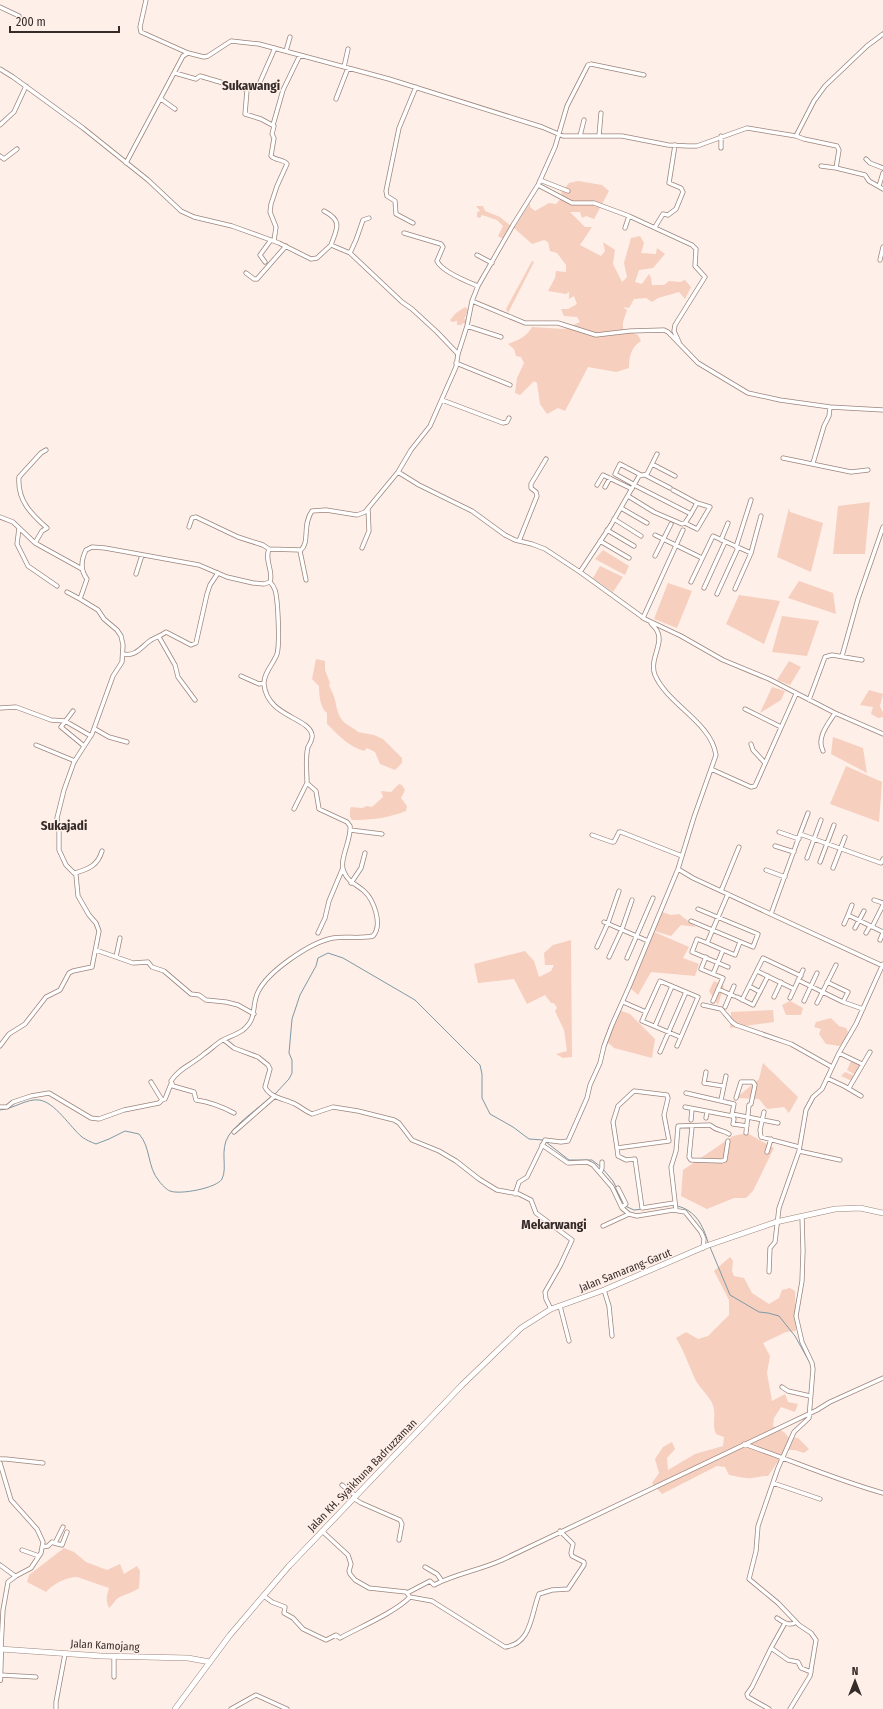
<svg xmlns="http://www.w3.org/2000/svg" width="883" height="1709" viewBox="0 0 883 1709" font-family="'Fira Sans Condensed',sans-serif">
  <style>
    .green { fill: #f6cfbf }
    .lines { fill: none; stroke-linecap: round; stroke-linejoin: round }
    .stream { stroke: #7e9aa6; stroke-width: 1 }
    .minor-casing { stroke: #9c857c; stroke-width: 5 }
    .tertiary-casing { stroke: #9c857c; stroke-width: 6 }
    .secondary-casing { stroke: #9c857c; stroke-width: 6 }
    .minor { stroke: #fff; stroke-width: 3.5 }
    .tertiary { stroke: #fff; stroke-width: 4.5 }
    .secondary { stroke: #fff; stroke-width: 5 }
    .labels { text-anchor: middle; stroke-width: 3; stroke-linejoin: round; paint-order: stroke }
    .street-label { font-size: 11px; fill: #352b28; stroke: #feefe8 }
    .quarter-label { font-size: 13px; font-weight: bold; fill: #352b28; stroke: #feefe8 }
  </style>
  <rect width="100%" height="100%" fill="#feefe8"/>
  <!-- green -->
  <path class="green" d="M578 181 602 185 609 191 594 219 586 216 582 218 580 212H570L585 227H592L580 245 601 256 605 251 603 242 615 250 613 264 622 282 627 277 624 263 631 238 640 236 644 243 641 253 656 254 657 248 665 254 653 268 639 270 635 282 642 284 649 274 651 278 652 285H664L669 281 680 282 685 280 691 287 685 299 679 292 658 298 652 302 646 298 634 299 629 308 623 307 627 310 623 322V329L638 335 641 341C631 347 629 357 629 368L616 372 588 367 565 411 558 408 547 414 540 404 537 383 534 381 520 395 515 393 517 378 524 363 521 357 516 356 514 349 508 344C519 340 526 337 532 327L564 329 580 322 577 317 564 316 561 309H568L577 304 574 296 569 299V292L566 294 548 291 555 278 556 271 566 272V265L557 253 550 251 548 242 544 240 532 244 514 228 530 203V207L535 211 549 203 556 204 563 196 561 193 569 183Z
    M476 206H483L485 211 500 217 511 226 503 239 498 236 503 226 497 220 482 215 480 218 477 217V212L480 211Z
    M532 261 534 262 508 313 506 309Z
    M465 307 468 309 466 316 464 318 467 320 465 324 463 323 461 325H457V321L452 322 450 320 456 313Z
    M870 502 865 554H833L838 506Z
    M789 508 790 512 823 523 811 572 777 557Z
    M603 550 629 566 625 575 595 559Z
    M600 566 623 577 613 592 593 578Z
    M799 581 833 593 836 614 788 598Z
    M668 583 692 591 677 628 654 619Z
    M739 595 780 601 764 644 726 624Z
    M782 616 819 621 807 656 772 652Z
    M316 659 325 661V670L330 683 329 685C331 690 334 695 335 700 337 709 338 717 345 723 350 727 354 728 358 732L374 735 383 739 402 758V763L395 770 380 764 375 752 367 748 364 751C348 746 338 735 327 724V713C320 708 319 694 319 686L312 679Z
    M789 661 801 667 790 685 777 680Z
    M772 687 785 691 781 700 760 713Z
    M869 690 883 694 880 706 883 713V717L878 718 871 714 873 707 860 705Z
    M833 737 863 748 867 773 831 754Z
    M846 766 882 782 879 822 830 804Z
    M399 784 402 785 405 790 401 798 407 806 406 811C388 818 372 820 352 820L350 817V810L351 807 362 808 367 806 372 807 383 797 381 791 391 792Z
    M662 912 671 915 679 914 696 927 681 925 671 936 654 931Z
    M652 931 689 947 683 958 699 964 695 976 651 972 638 995 629 987Z
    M571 940 572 1057 563 1058 556 1054 567 1051 564 1030 555 1011 557 1008 554 1003H551L545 995 527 1004 514 979 478 983 474 964 525 951 534 961 539 977 551 971 554 965H545L544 953 553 945Z
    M714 981 724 986 718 1005 709 991Z
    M790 1001 803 1008 801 1015H786L782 1005Z
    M619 1010 630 1014 655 1039 652 1058 614 1048 606 1041Z
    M773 1010 774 1022 730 1028 731 1012Z
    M831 1018 839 1026 846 1028 848 1032 844 1041 840 1046 826 1044 819 1034 821 1029 814 1027 816 1022Z
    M851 1061 860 1065 855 1075 847 1070Z
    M763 1063 798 1097 789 1113 784 1107 767 1109 759 1099 736 1098 759 1079Z
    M845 1072 855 1076 852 1081 841 1076Z
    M747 1133 774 1148 753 1191 746 1198H734L707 1209 681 1196 683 1170 733 1136Z
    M730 1257 733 1261 732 1271 734 1276 744 1278 752 1293 769 1304 779 1298 782 1290 790 1288 795 1291 796 1331 786 1332 763 1343 770 1356 767 1373 772 1401 785 1394 788 1402 798 1404 795 1412 781 1407 774 1418 773 1426 784 1432 788 1437 798 1438 809 1449 804 1453 795 1450H786L768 1476C762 1476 758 1477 752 1478 745 1479 736 1476 729 1475L725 1467 717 1466 662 1494 652 1483 659 1473 655 1459 663 1447 672 1442 675 1449 667 1458 668 1470 695 1454 723 1446 724 1437 716 1434C711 1423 718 1413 711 1401 707 1394 700 1388 696 1381 689 1366 684 1351 676 1338L686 1332 698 1339 708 1336 729 1315V1300L714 1271Z
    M64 1548 74 1552 86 1562 107 1570 120 1564 124 1574 137 1566 140 1571 139 1588C133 1593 124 1594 118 1598 114 1601 113 1605 109 1608 105 1599 107 1596 109 1588L77 1577C66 1577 53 1584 46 1592L27 1582 29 1575Z"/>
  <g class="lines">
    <!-- stream -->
    <path class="stream" d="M275 1094 289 1079 292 1073V1060L289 1053 292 1019 300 995 316 966 318 958 328 953 343 958 415 1000 480 1065 482 1074V1098L490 1114 513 1127 529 1139 543 1140
      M0 1110C13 1109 28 1098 39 1100 55 1102 70 1127 82 1137 86 1140 91 1142 96 1144L109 1139 125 1131 139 1134C151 1147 147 1167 159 1181 161 1184 167 1190 170 1191 180 1195 217 1188 222 1179 228 1167 219 1150 229 1135 238 1122 260 1107 272 1096
      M546 1142 569 1160H592L601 1167
      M603 1169 613 1181 616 1187
      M618 1192 622 1204
      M625 1206 634 1210 643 1209
      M677 1206C696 1210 703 1226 708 1242
      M710 1247 730 1295 759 1312 768 1313 779 1316 795 1336 810 1363"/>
    <!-- minor casing -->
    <g class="minor-casing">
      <path id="minor" d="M146 0 140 27 141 32 188 53
        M0 7 19 16
        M286 51 290 37
        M344 67 348 49
        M0 69 13 77 83 128 148 180 181 211 194 217 232 226 279 243 311 259 317 258 331 245 350 253 402 302 412 309 437 332 458 354
        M175 73 196 79 200 76C216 81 231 85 247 90L245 114 261 119 274 126 272 134 274 138 271 156C276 161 284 159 287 164L277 186 271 204 270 212 276 227 274 241
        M260 82 275 48
        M161 99 175 109
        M336 99 348 68
        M0 125 14 112 26 86
        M273 125 283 90 300 55
        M580 136 584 120
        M599 136 601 113
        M796 136 804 139 837 146 839 150 836 168 865 175 869 181 883 189
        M721 148V136
        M0 156 4 159 17 149
        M866 159 870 163 883 168
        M126 163 183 56 188 53 204 57 208 56 231 41 259 44 389 79 542 127 563 136H622L668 145 688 146H697L747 128 796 136 814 101 825 86 867 46 883 34
        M821 166 836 168
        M540 180 568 191
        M538 185 572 203H594L629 216
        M879 186 883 173
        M324 211C343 221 337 228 331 245
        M413 223 396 214 395 201 387 196 386 191 399 128 416 87
        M655 227 663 214 668 215 676 209 683 192 681 188 669 183 675 145
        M625 228 629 216 692 245 696 249 695 266 705 277 675 325 674 331 679 342
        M404 233 441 244 443 247 437 261C442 272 468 282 478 286
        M350 253 356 240 363 220 369 218
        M477 255 492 263
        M880 260 883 247
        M265 262 260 255 271 240
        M246 273 254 279H257L286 246
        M472 301 525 323H558L596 335 630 331 664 330 668 332 698 363 748 393 780 400 830 407 883 410
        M467 326 501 337
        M456 363 510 385
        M442 400 503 423 507 422 509 418
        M783 458 851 472 868 470
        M813 463 824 426 829 416 830 407
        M652 464 675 476
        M398 472 419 485 472 511 505 535 515 540 532 544 545 549 580 572 645 619 681 636 723 660 769 679 835 713 883 734
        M645 475 670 488
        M633 484 615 474 620 464 641 475
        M597 485 603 475 632 489
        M605 487 610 478
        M673 490 697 503 691 514
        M628 496 654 512 682 524 685 523 691 514 634 485
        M621 508 647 523
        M0 517 13 522 35 543 82 569
        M614 519 641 536
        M685 523 697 529 710 507 697 503
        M189 527 192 518 196 517 238 537 263 545 269 549
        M19 528 17 544 28 566 57 586
        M607 530 634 546
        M655 535 702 558
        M721 540 728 523
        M519 541 537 496 536 492 531 488V484L546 459
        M600 541 629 558
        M35 543 42 531 47 528C31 514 17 500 19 477L41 453 46 450
        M736 547 751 500
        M362 548 369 531 368 509
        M300 551 306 580
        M655 556 671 524
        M580 572 611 525 639 476 647 474 657 454
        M136 574 142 555
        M691 582 713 536 751 553
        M704 588 725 542
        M735 589 751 553 761 516
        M67 592 80 599
        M717 594 738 548
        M643 618 683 530
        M651 623C653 626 657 629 658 633 663 645 649 660 655 675 668 705 711 722 716 755L694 817 678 869 693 878 883 966
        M159 637 175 665 178 677 195 700
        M123 654C136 657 142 646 151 640 156 637 161 636 166 632L191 645 196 643 207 594 210 585 218 573
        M842 656 858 599 883 527
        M241 676 259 684 264 683
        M809 700 825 657 832 655 862 660
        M0 708 16 707 51 720 65 721 91 736
        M745 709 781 727
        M73 711 61 727 84 746
        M95 729 109 737 127 742
        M751 744 753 750 765 763
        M36 745 75 761
        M823 751C816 738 828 724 835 713
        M711 769 751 787 755 786 796 694
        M294 809 307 783
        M350 830 382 834
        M779 832 799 839
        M800 834 808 813
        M592 835 612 842H614L619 832H621L682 856
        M775 846 794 852
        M807 858 821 820
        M820 862 834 825
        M833 868 845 837
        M766 870 785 877
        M75 873C89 869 98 865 102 851
        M351 883 361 868 365 853
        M721 891 739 847
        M874 900 883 903
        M852 905 848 915 883 932
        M771 914 800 834 881 863 883 859
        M691 921 753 947 758 934 698 909
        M604 922 648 941
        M844 924 848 915
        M872 927 883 905
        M855 928 864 911
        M318 933 325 918 329 901 342 870
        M866 933 870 926
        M880 940 883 933
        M707 943 697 939 692 952 728 967
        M597 947 608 923 619 891
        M96 950 133 963 148 962 152 967 164 971 191 994 199 995 206 1000 226 1002 238 1005 254 1014
        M723 950 735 955 740 942
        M116 957 120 938
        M609 957 622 929 632 900
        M706 957 701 969 713 974 723 950 707 943 728 894
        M627 958 653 898
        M757 971 794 989
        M713 974 723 978 713 1001
        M798 980 843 1002 863 1009
        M827 982 848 992 843 1002
        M749 986 760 992
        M718 989 734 996
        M737 997 753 1005 768 976
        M774 997 781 982
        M790 998 803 970
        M742 1000 763 958 801 976
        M804 1001 817 973
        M623 1002 646 1012
        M817 1003 836 965
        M703 1005 721 1009 732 1022 736 1025 791 1044 832 1067
        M725 1007 734 986
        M655 1026 672 986
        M224 1040 234 1048 258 1057 268 1065 270 1069 265 1087C270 1098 285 1099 295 1104 301 1107 305 1111 312 1114L333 1107 358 1111 394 1120 399 1123 412 1140 439 1151 456 1161 479 1179 497 1190 519 1194 531 1200 536 1213 572 1240 560 1266 545 1292 546 1299 551 1309
        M0 1046 9 1034 25 1024 46 997 60 990 69 973 73 971 92 967 99 931 96 923 89 915 78 896 76 875 66 865 59 850V829L57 818 64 790 74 762 92 734 113 676 122 662 123 645 121 636 117 630 104 619 98 610 80 599 87 579C80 570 81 560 86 550L92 547 105 548 199 565 227 577 253 583 264 584 270 582C274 571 264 561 269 549L301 550C310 542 302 525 312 511L326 510 357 515 365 512 398 472 411 450 430 426 456 367 458 354 467 326 472 301 478 286 513 225 538 185 555 147 567 106 588 65 591 64 644 75
        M677 1046 698 997 660 981 642 1021 680 1037
        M660 1052 686 992
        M839 1053 862 1064
        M706 1072 704 1083 723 1086
        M827 1078 844 1086 861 1096
        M151 1082 162 1100 165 1099 171 1084
        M849 1088 870 1052
        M686 1093 734 1104 732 1114 778 1123
        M736 1098 741 1082H753L755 1085 751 1104 749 1105 746 1133
        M721 1100 726 1076
        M0 1107H7L13 1102 31 1096 49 1093 91 1118 99 1119 124 1110 159 1103 162 1100
        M685 1107 732 1116
        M764 1112 760 1130 761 1137 799 1147
        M234 1113C221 1106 210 1102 196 1100L194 1092 173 1086 171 1081C179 1068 193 1064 204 1054 210 1050 215 1045 221 1041 228 1037 236 1035 243 1030 258 1018 251 1006 258 992 268 971 311 942 333 938 346 936 360 939 373 936 383 925 374 900 364 891 356 884 348 882 344 872 338 861 352 839 350 826L347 822 319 809 316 791 307 783C307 771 305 758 308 747 310 743 313 739 312 735 309 717 267 717 264 684 263 674 274 663 277 654 280 644 278 599 275 590 274 587 272 584 270 582
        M732 1115 734 1119 733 1124 747 1126
        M706 1118 707 1112
        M691 1120 692 1109
        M692 1127 689 1157 691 1160 722 1161 725 1160 728 1141
        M234 1132 275 1096
        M542 1145 568 1163 587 1162 593 1165 612 1187 622 1208 629 1214 637 1216 673 1210 685 1212 701 1232 704 1239 703 1248
        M617 1148 613 1122 618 1106 634 1091 667 1095 668 1098 664 1115 669 1141 617 1148 618 1156 626 1160 635 1159 642 1208 674 1203
        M799 1151 840 1160
        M767 1152 771 1139
        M600 1173 602 1168V1162
        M618 1188 626 1204 622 1207
        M515 1194 519 1182 527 1177 545 1140 561 1142 568 1141 587 1098 590 1085 600 1063 604 1046 612 1025 629 987 678 869
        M676 1210 671 1167 676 1151 678 1126 710 1125C718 1132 722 1129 729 1134
        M603 1226 629 1214
        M769 1272 770 1248 775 1242 779 1208 799 1151 806 1110 813 1097 822 1089 839 1053 856 1024 883 964
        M604 1290 609 1306 612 1336
        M560 1306 569 1341
        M782 1387 788 1391 810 1396
        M744 1444C791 1460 836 1480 883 1493
        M0 1459H6L43 1463
        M0 1463 11 1500 37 1529 43 1542 41 1553 31 1568 16 1576 8 1582 3 1610 1 1649
        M773 1483 820 1499
        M342 1485 356 1496
        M353 1498 361 1503 400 1520 402 1524 399 1540
        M322 1531 348 1555 351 1564 349 1571 350 1574 355 1580 369 1588 406 1592 410 1597 432 1601 505 1647C532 1644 531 1613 539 1594L552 1590 568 1589 584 1565V1562L572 1556 571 1553 573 1544 560 1531
        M54 1543 62 1545 67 1532
        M42 1547 48 1546 52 1542 55 1543 63 1527
        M22 1550 39 1556
        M0 1565 15 1576
        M425 1567 437 1574 442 1581
        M407 1593 430 1581 434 1585C455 1574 480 1570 502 1560L817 1410 830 1402 883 1378
        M264 1596 272 1602 285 1607 284 1613 293 1618 303 1629 326 1640 336 1635 340 1638C360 1627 394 1613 410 1597
        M777 1618C783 1622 790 1627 796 1622
        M785 1623 771 1648 788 1660 798 1662 801 1668 811 1672
        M114 1657V1677
        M0 1675 36 1677
        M56 1709V1702L65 1654
        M231 1709 256 1695 287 1709
        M769 1709 748 1697 747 1694 752 1687 771 1648
        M790 1709 810 1676 816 1640 811 1633 799 1625 778 1603 749 1579 756 1551 758 1526 778 1468 794 1432 809 1418 813 1369 812 1363 802 1342 796 1316 802 1281 803 1251 802 1216"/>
    </g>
    <!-- tertiary casing -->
    <g class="tertiary-casing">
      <path id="tertiary" d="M0 1680 1 1649"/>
    </g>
    <!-- secondary casing -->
    <g class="secondary-casing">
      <path id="secondary" d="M0 1649 101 1656 188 1658 210 1662
        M175 1709 230 1635 289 1566 462 1385 521 1328 551 1309 604 1290 706 1246 776 1222 835 1209 860 1208 883 1213"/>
    </g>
    <!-- minor -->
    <use href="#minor" class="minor"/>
    <!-- tertiary -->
    <use href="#tertiary" class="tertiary"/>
    <!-- secondary -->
    <use href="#secondary" class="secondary"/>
  </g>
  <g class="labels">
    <!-- street labels -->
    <g class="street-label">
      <text transform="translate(625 1270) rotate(-22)" y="4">Jalan Samarang-Garut</text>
      <text transform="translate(362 1475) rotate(-46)" y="4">Jalan KH. Syaikhuna Badruzzaman</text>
      <text transform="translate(105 1645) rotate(3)" y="4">Jalan Kamojang</text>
    </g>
    <!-- quarter labels -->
    <g class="quarter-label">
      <text x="251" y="90">Sukawangi</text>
      <text x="64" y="830">Sukajadi</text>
      <text x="554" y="1229">Mekarwangi</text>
    </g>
  </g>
  <!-- north arrow -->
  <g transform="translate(855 1681)" stroke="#feefe8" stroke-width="3" paint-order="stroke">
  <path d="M0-3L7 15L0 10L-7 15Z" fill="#352b28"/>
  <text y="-6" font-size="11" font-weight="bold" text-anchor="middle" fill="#352b28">N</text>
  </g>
  <!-- scale -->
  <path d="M10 26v6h109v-6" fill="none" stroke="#352b28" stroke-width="2"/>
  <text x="16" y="26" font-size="12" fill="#352b28" stroke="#feefe8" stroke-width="3" paint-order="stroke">200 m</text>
</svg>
